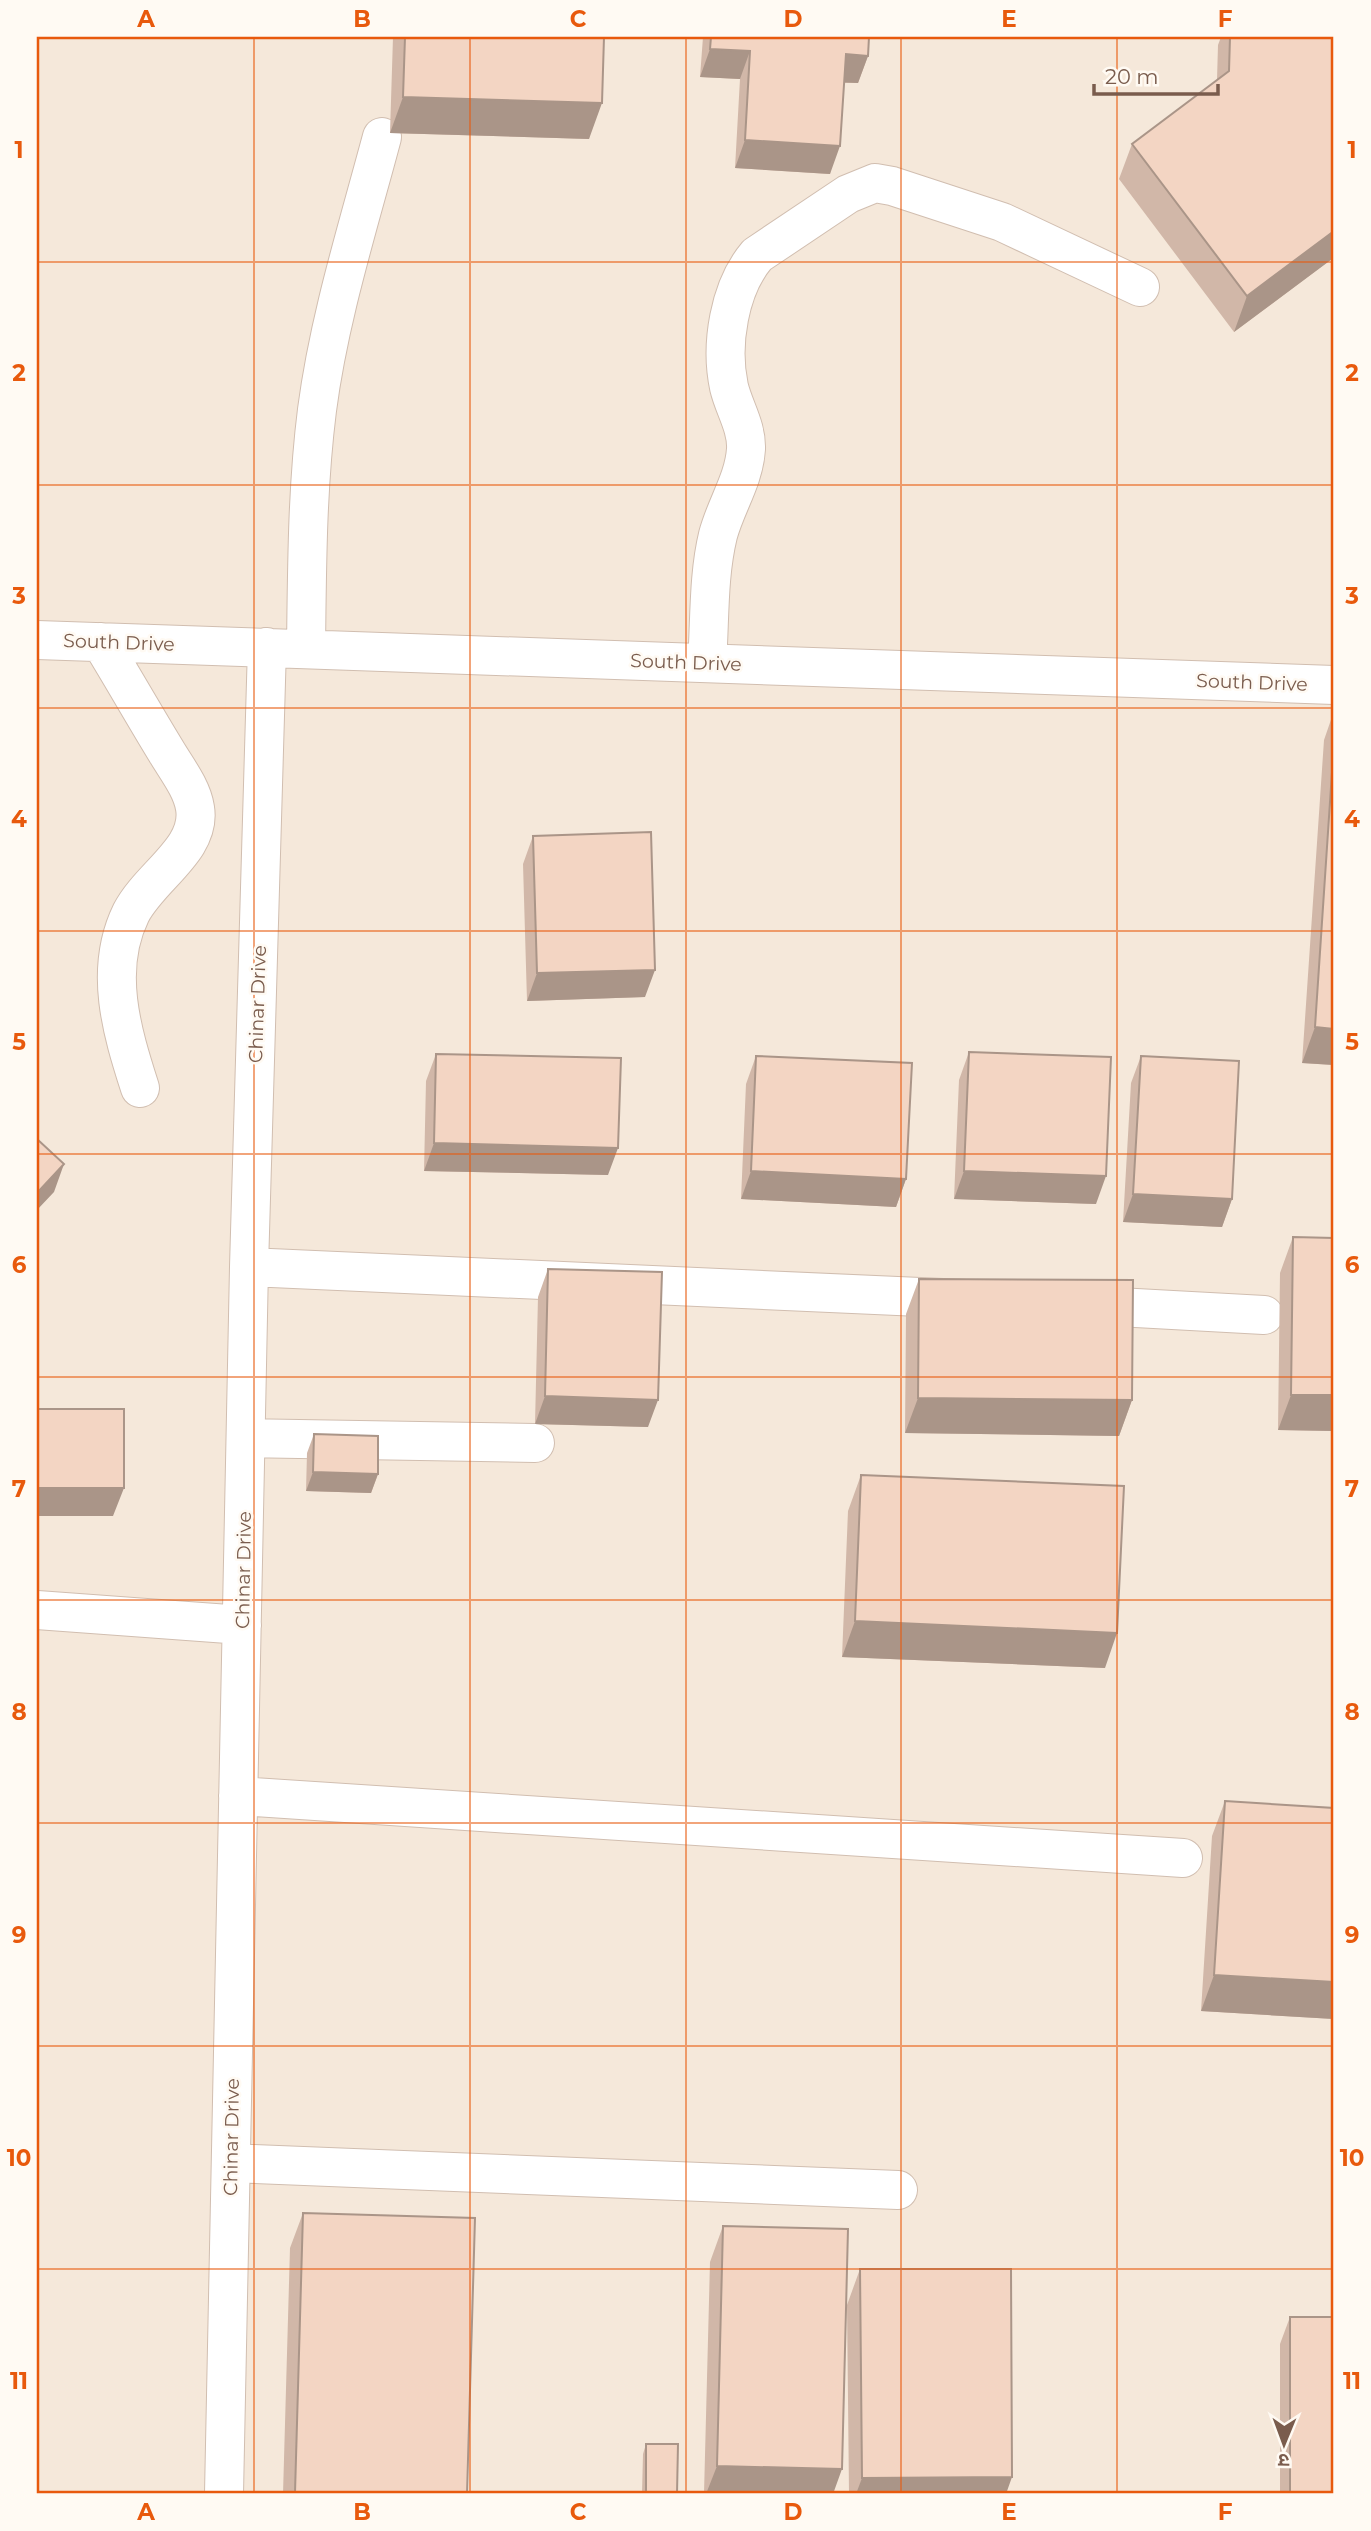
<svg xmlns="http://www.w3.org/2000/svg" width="1371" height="2531" viewBox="0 0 1371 2531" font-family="Montserrat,'Noto Sans Devanagari',sans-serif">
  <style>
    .residential { fill: #f5e8da }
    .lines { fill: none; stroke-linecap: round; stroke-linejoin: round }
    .street-casing { stroke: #d1beb0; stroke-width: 40 }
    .street { stroke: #fff; stroke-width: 38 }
    .wall { fill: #d1b7a8 }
    .shaded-wall { fill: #aa9588 }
    .building { fill: #f3d5c3; stroke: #aa9588; stroke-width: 2 }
    .grid { fill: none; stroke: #e8590c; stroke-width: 2; stroke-opacity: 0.55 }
    .labels { text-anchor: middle; stroke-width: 5; stroke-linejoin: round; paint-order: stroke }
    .street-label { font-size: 19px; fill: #7a5c4d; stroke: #fffaf3 }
    .neatline { fill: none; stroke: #e8590c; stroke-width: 2.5 }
    .grid-label { font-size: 23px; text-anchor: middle; font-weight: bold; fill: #e8590c }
  </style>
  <rect width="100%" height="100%" fill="#fdf6ec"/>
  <!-- residential -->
  <path class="residential" d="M37 37H1334V2494H37Z"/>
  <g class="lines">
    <!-- street casing -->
    <g class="street-casing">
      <path id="street" d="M37 640 1334 685
        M101 642C123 678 144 715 166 751 176 768 192 788 195 808 202 849 150 876 131 913 103 970 122 1032 140 1088
        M306 649C307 569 307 489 317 410 329 318 358 227 382 137
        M707 663C710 620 708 576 718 535 726 505 744 480 746 449 747 427 734 408 729 387 720 345 729 288 757 255L848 194 875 183 892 186 1002 222 1140 287
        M249 1267 965 1299
        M1081 1305 1264 1315
        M246 1438 535 1443
        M37 1610 242 1625
        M238 1796 1183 1858
        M231 2163 898 2190
        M224 2494 249 1267 267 647"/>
    </g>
    <!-- street -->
    <use href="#street" class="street"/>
  </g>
  <!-- wall -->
  <path class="wall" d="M393 37H604L589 139 390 133Z
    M703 37H869L868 56 858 83H844L830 174 735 168 740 79 700 77Z
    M1221 37H1334L1332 259 1234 332 1119 179 1132 144 1217 80 1218 45Z
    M1334 711V1065L1302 1063 1324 740Z
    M533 836 645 997 527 1001 523 864Z
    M969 1052 1096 1204 954 1199 959 1080Z
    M436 1054 608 1175 424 1171 426 1081Z
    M756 1056 906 1179 896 1207 741 1199 746 1084Z
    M1141 1056 1232 1199 1222 1227 1123 1222 1131 1083Z
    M1293 1237 1334 1431 1278 1430 1280 1273Z
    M548 1269 648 1427 535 1424 538 1297Z
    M919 1279 1132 1400 1119 1436 905 1433 906 1314Z
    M314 1434 378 1474 371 1493 306 1491 307 1453Z
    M861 1475 1105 1668 842 1657 848 1511Z
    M1225 1801 1334 1808V2019L1201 2011 1212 1836Z
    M303 2213 467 2494H283L290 2248Z
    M723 2226 833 2494H704L710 2262Z
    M860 2269 1006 2494H849L847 2305Z
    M1290 2317 1334 2494H1280V2344Z
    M646 2444 677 2494H642L643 2454Z"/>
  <!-- shaded-wall -->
  <path class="shaded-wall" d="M710 49 750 51 740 79 700 77Z
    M846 54 868 56 858 83 835 82Z
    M403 97 602 103 589 139 390 133Z
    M745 140 840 146 830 174 735 168Z
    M1334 208V252L1332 259 1234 332 1247 296Z
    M655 970 645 997 527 1001 537 973Z
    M1315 1027 1334 1029V1065L1302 1063Z
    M434 1143 618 1148 608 1175 424 1171Z
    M64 1164 54 1192 37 1210V1193Z
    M751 1171 906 1179 896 1207 741 1199Z
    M964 1171 1106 1176 1096 1204 954 1199Z
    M1133 1194 1232 1199 1222 1227 1123 1222Z
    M1291 1395H1334V1431L1278 1430Z
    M545 1396 658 1400 648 1427 535 1424Z
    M918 1398 1132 1400 1119 1436 905 1433Z
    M313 1472 378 1474 371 1493 306 1491Z
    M37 1488H124L113 1516H37Z
    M855 1621 1117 1633 1105 1668 842 1657Z
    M1214 1975 1334 1982V2019L1201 2011Z
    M717 2466 842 2469 833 2494H706Z
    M1012 2477 1006 2494H856L862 2478Z"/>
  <!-- building -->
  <path class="building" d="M405 37H604L602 103 403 97Z
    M711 37H869L868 56 846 54 840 146 745 140 750 51 710 49Z
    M1230 37H1334V208H1333L1334 210V231L1247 296 1132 144 1229 71Z
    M1334 742V1029L1315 1027Z
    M651 832 655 970 537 973 533 836Z
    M969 1052 1111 1057 1106 1176 964 1171Z
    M436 1054 621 1058 618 1148 434 1143Z
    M756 1056 912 1063 906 1179 751 1171Z
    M1141 1056 1239 1061 1232 1199 1133 1194Z
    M37 1139 64 1164 37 1193Z
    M1293 1237 1334 1238V1395H1291Z
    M548 1269 662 1272 658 1400 545 1396Z
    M919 1279 1133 1280 1132 1400 918 1398Z
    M37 1409H124V1488H37Z
    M314 1434 378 1436V1474L313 1472Z
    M861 1475 1124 1486 1117 1633 855 1621Z
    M1225 1801 1334 1808V1982L1214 1975Z
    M303 2213 475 2218 467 2494H339L295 2493Z
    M723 2226 848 2229 842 2469 717 2466Z
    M860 2269H1011L1012 2477 862 2478Z
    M1290 2317H1334V2494H1290Z
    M646 2444H678L677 2494H646Z"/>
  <!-- grid -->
  <path class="grid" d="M254 37V2494M470 37V2494M686 37V2494M901 37V2494M1117 37V2494M37 262H1334M37 485H1334M37 708H1334M37 931H1334M37 1154H1334M37 1377H1334M37 1600H1334M37 1823H1334M37 2046H1334M37 2269H1334"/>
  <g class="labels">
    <!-- street labels -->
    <g class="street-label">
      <text transform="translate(119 642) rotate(2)" y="7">South Drive</text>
      <text transform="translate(686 662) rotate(2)" y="7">South Drive</text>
      <text transform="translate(1252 682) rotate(2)" y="7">South Drive</text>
      <text transform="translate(257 1004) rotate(-88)" y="7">Chinar Drive</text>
      <text transform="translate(243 1570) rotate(-89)" y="7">Chinar Drive</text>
      <text transform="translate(231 2137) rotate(-89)" y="7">Chinar Drive</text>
    </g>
  </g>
  <!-- border -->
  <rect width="1371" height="2531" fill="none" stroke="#fffaf3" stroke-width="77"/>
  <!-- north arrow -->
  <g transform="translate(1284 2444) rotate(181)" stroke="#fffaf3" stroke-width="5" paint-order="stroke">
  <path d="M0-5L12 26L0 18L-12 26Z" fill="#7a5c4d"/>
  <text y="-10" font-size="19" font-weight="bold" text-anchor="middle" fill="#7a5c4d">उ</text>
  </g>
  <!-- scale -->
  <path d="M1094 84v10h124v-10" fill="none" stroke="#7a5c4d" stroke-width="3.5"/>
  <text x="1105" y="84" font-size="21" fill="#7a5c4d" stroke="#fffaf3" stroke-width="5" paint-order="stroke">20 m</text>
  <rect x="38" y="38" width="1294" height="2454" class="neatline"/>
  <g class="grid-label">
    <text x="146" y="27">A</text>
    <text x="362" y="27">B</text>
    <text x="578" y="27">C</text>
    <text x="793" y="27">D</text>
    <text x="1009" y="27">E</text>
    <text x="1225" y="27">F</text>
    <text x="19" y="158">1</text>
    <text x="1352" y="158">1</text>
    <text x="19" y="381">2</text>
    <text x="1352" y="381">2</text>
    <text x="19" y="604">3</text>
    <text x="1352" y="604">3</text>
    <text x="19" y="827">4</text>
    <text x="1352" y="827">4</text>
    <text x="19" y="1050">5</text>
    <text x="1352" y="1050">5</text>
    <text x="19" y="1273">6</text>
    <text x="1352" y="1273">6</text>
    <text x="19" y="1497">7</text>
    <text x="1352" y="1497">7</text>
    <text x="19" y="1720">8</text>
    <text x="1352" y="1720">8</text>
    <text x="19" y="1943">9</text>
    <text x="1352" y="1943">9</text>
    <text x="19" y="2166">10</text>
    <text x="1352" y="2166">10</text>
    <text x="19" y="2389">11</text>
    <text x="1352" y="2389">11</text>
    <text x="146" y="2520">A</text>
    <text x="362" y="2520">B</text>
    <text x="578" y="2520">C</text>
    <text x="793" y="2520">D</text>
    <text x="1009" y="2520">E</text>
    <text x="1225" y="2520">F</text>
  </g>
</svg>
